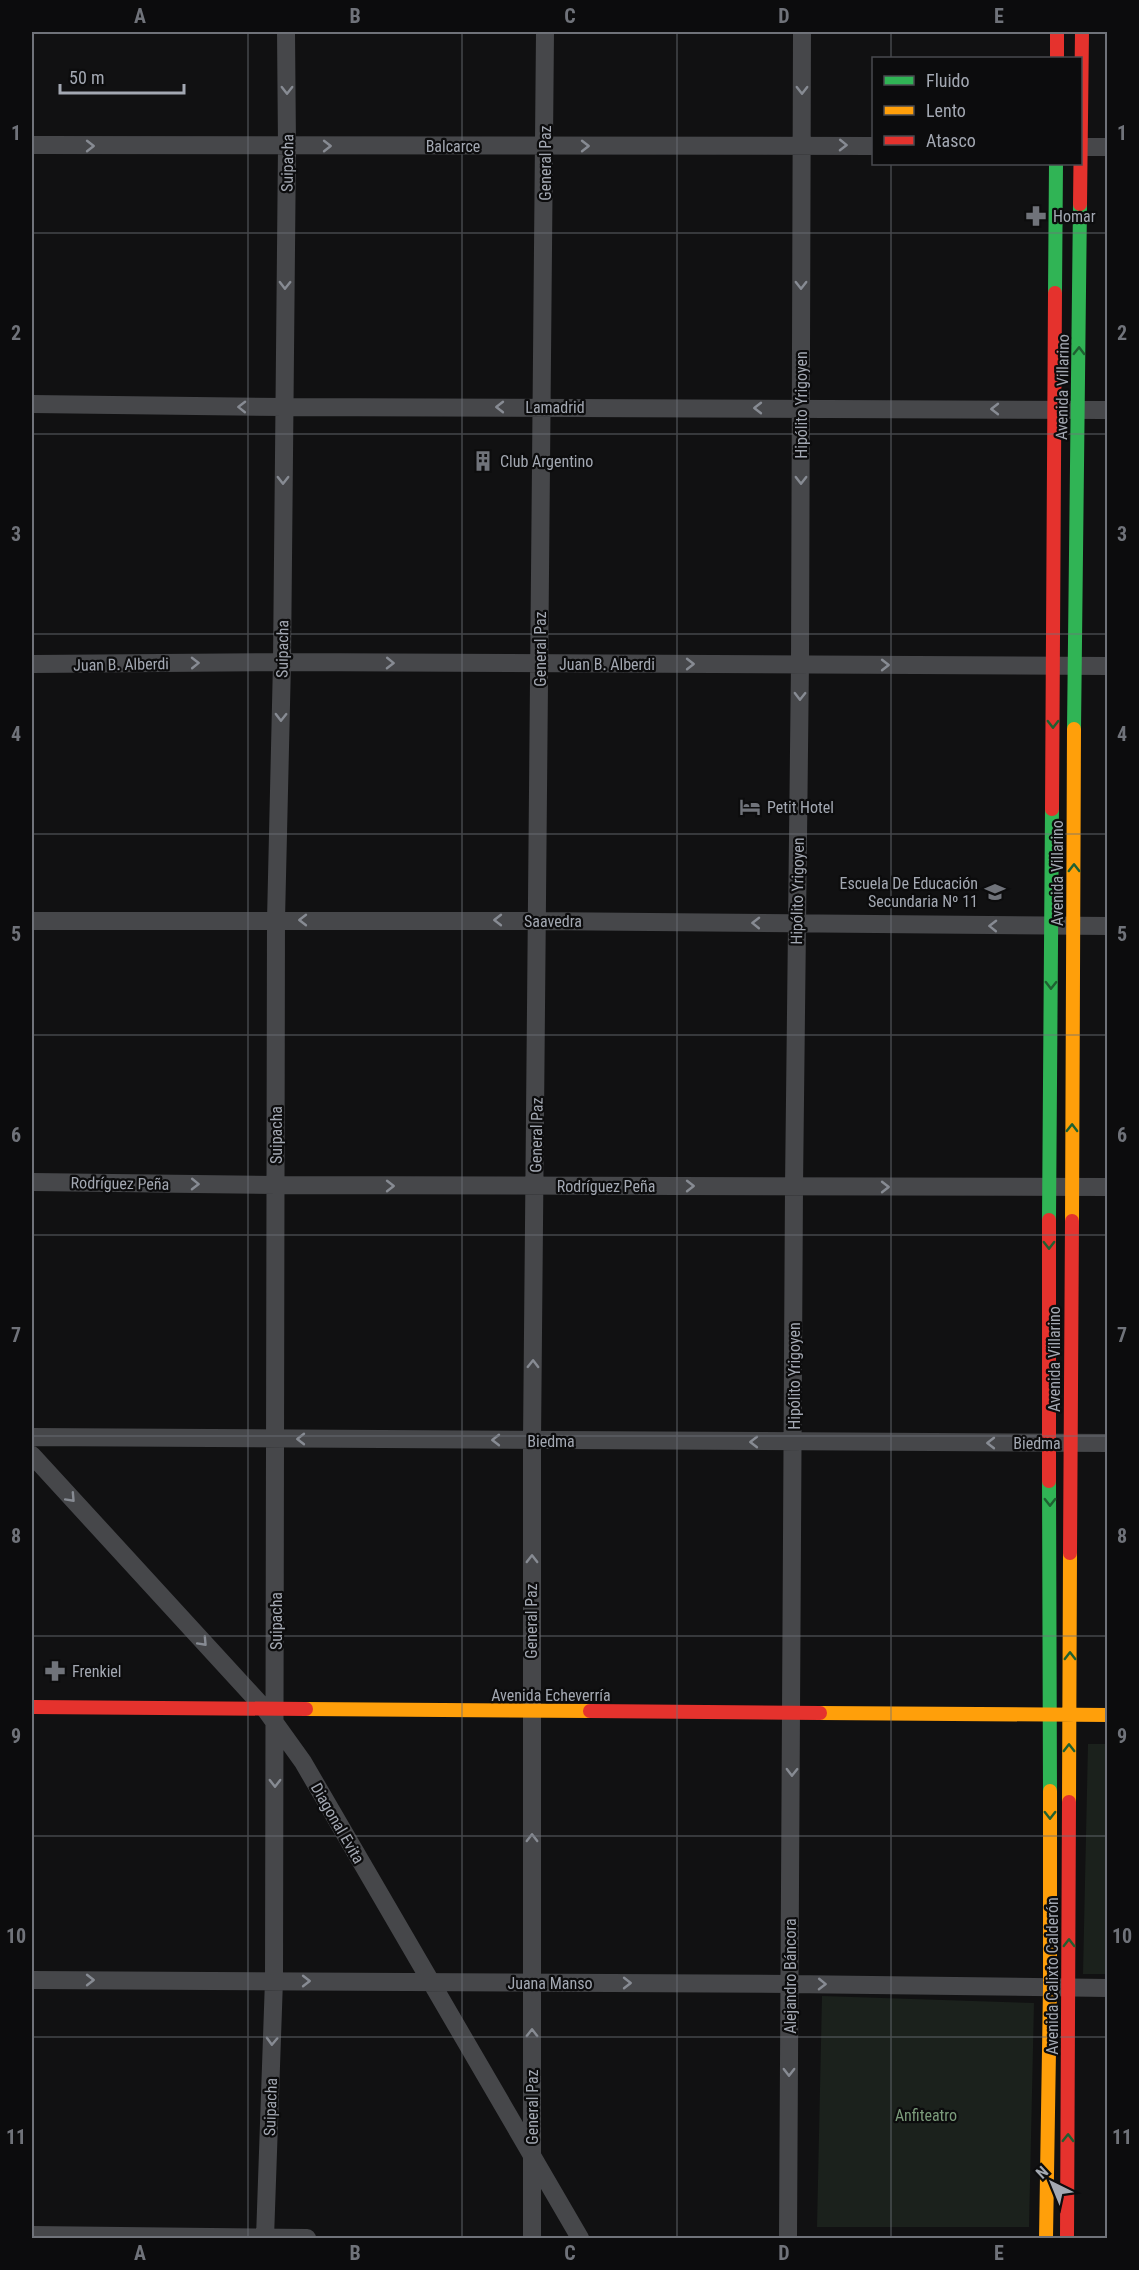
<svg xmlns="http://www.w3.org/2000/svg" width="1139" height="2270" viewBox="0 0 1139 2270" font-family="'Roboto Condensed',sans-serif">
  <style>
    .green { fill: #1b211c }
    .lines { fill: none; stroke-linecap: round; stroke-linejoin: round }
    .street { stroke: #46474a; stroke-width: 18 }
    .fast { stroke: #30b455; stroke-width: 14 }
    .slow { stroke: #ff9f0a; stroke-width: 14 }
    .jam { stroke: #e5322d; stroke-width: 14 }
    .oneway { stroke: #878b93 }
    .oneway2 { stroke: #1e6031 }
    .grid { fill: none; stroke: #70737a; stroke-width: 1.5; stroke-opacity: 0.55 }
    .labels { text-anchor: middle; stroke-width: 4.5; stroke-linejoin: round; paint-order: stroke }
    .street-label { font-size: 16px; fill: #a3a8b2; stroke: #0c0c0d }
    .poi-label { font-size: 16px; fill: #a3a8b2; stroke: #0c0c0d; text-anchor: start }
    .park-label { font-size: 16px; fill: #7b9c7b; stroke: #0c0c0d }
    .neatline { fill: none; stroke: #70737a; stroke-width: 2 }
    .grid-label { font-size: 20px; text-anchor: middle; font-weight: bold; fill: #70737a }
  </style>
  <rect width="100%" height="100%" fill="#111112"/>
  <!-- green -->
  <path class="green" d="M1088 1744H1107V1974H1083Z
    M822 1996 1034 2003 1029 2227H817Z"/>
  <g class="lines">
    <!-- street -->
    <path class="street" d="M32 145 874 146
      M1080 147H1108
      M32 404 283 407 1108 410
      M32 664 282 662 1108 666
      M32 921H538L1108 926
      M32 1182 276 1185 1108 1187
      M32 1437 1108 1443
      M32 1455 265 1709 303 1762 580 2238
      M32 1980 789 1984 1108 1988
      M32 2235 307 2238
      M265 2238 274 1980 276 920 282 662 287 146 286 32
      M532 2238V1441L545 32
      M788 2238 794 1187 800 664 802 32"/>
    <!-- fast -->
    <path class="fast" d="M1055 293 1056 164
      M1074 729 1080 204
      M1049 1220 1052 809
      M1049 1481 1050 1791"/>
    <!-- slow -->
    <path class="slow" d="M1072 1221 1074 729
      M306 1709 590 1711
      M820 1713 1108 1715
      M1069 1802 1070 1553
      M1046 2238 1050 1987V1791"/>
    <!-- jam -->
    <path class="jam" d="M1057 32V58
      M1080 204 1082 32
      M1052 809 1055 293
      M1049 1220V1481
      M1070 1553 1072 1221
      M32 1707 306 1709
      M590 1711 820 1713
      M1067 2238 1069 1802"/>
  </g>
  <!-- one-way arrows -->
  <defs><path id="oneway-chevron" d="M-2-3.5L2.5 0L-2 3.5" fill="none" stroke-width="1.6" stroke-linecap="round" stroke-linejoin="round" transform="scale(1.5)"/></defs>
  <g class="oneway">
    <use href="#oneway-chevron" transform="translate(287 90) rotate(90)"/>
    <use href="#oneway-chevron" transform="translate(802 90) rotate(90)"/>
    <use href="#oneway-chevron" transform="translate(843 145) rotate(1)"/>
    <use href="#oneway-chevron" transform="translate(90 146)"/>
    <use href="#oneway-chevron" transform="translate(327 146)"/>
    <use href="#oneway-chevron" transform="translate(585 146)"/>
    <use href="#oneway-chevron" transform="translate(285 285) rotate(91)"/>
    <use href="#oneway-chevron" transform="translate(801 285) rotate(90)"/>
    <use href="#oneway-chevron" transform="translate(242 407) rotate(-179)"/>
    <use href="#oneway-chevron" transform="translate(500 407) rotate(180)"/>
    <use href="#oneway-chevron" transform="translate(758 408) rotate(-180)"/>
    <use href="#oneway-chevron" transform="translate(995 409) rotate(-180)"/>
    <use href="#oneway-chevron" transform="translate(283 480) rotate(90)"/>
    <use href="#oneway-chevron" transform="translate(801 480) rotate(90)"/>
    <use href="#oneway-chevron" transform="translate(195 663) rotate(-1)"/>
    <use href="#oneway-chevron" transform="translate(390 663) rotate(1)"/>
    <use href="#oneway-chevron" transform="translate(690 664)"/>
    <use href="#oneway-chevron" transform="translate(885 665)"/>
    <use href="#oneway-chevron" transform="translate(800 696) rotate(91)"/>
    <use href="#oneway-chevron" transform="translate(281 717) rotate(91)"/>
    <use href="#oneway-chevron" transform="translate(303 920) rotate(-180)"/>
    <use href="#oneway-chevron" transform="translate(498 920) rotate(-180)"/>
    <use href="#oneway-chevron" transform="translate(756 923) rotate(-179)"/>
    <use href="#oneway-chevron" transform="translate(993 926) rotate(-179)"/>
    <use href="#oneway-chevron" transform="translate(195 1184) rotate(1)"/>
    <use href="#oneway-chevron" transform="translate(390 1186)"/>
    <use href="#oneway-chevron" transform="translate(690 1186)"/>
    <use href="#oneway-chevron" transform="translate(885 1187)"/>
    <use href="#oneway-chevron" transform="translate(533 1364) rotate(-89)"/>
    <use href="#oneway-chevron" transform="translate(301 1439) rotate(-180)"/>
    <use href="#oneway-chevron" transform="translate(496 1440) rotate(-180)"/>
    <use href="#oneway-chevron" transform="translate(754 1442) rotate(-180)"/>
    <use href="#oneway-chevron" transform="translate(991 1443) rotate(-180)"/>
    <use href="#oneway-chevron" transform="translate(71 1498) rotate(47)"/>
    <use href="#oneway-chevron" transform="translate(532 1559) rotate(-90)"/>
    <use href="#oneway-chevron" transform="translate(203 1642) rotate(47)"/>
    <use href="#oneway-chevron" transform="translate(792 1772) rotate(91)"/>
    <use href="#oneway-chevron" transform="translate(275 1783) rotate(90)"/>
    <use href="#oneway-chevron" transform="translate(532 1838) rotate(-90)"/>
    <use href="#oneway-chevron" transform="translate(90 1980)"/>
    <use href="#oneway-chevron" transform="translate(306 1981)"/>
    <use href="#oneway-chevron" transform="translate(627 1983)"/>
    <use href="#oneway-chevron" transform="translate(822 1984) rotate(1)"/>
    <use href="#oneway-chevron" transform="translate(532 2033) rotate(-90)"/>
    <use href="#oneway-chevron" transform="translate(272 2041) rotate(92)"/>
    <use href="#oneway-chevron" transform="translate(789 2072) rotate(90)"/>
  </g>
  <g class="oneway2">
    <use href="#oneway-chevron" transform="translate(1079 351) rotate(-89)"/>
    <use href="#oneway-chevron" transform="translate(1053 724) rotate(90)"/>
    <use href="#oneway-chevron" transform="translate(1074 868) rotate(-90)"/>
    <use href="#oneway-chevron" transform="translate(1051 985) rotate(91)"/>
    <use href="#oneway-chevron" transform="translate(1072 1128) rotate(-89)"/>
    <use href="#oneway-chevron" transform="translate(1049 1245) rotate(90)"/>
    <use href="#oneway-chevron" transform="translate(1050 1502) rotate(90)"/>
    <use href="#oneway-chevron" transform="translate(1070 1656) rotate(-90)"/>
    <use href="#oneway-chevron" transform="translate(1069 1748) rotate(-90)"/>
    <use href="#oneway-chevron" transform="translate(1050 1815) rotate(90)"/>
    <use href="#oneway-chevron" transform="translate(1069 1943) rotate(-90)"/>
    <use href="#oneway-chevron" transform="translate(1068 2138) rotate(-89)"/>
  </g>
  <!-- grid -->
  <path class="grid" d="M248 32V2238M462 32V2238M677 32V2238M891 32V58M891 164V2238M32 233H1108M32 434H1108M32 634H1108M32 834H1108M32 1035H1108M32 1235H1108M32 1436H1108M32 1636H1108M32 1836H1108M32 2037H1108"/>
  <!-- icons -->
  <defs>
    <g id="pharmacy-bare" transform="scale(1.62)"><path d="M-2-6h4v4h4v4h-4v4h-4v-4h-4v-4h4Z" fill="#70737a" stroke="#0c0c0d" stroke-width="2.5" paint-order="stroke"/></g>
    <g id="building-bare" transform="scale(1.62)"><path d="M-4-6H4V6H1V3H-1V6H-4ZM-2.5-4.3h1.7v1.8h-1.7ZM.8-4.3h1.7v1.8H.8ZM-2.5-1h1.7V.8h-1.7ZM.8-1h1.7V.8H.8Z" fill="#70737a" stroke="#0c0c0d" stroke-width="2.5" paint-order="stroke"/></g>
    <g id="hotel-bare" transform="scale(1.62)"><path d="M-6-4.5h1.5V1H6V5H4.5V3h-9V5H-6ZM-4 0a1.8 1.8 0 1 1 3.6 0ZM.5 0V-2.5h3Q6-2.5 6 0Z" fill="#70737a" stroke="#0c0c0d" stroke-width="2.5" paint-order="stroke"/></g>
    <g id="school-bare" transform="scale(1.62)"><path d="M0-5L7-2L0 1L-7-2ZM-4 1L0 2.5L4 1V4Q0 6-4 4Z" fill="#70737a" stroke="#0c0c0d" stroke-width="2.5" paint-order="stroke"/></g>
  </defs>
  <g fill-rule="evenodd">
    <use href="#pharmacy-bare" x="1036" y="216"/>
    <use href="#building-bare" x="483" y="461"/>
    <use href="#hotel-bare" x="750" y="807"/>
    <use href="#school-bare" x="995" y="892"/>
    <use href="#pharmacy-bare" x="55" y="1671"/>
  </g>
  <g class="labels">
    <!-- street labels -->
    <g class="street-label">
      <text x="453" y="152">Balcarce</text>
      <text transform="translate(287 163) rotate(-89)" y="6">Suipacha</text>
      <text transform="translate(545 163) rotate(-90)" y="6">General Paz</text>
      <text transform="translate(1062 387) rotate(-89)" y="6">Avenida Villarino</text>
      <text transform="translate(801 405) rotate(-90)" y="6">Hipólito Yrigoyen</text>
      <text x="555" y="413">Lamadrid</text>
      <text transform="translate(282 649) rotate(-89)" y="6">Suipacha</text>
      <text transform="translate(540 649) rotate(-90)" y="6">General Paz</text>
      <text transform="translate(121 664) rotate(-1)" y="6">Juan B. Alberdi</text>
      <text x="607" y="670">Juan B. Alberdi</text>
      <text transform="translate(1057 873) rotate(-90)" y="6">Avenida Villarino</text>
      <text transform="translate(797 891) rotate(-89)" y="6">Hipólito Yrigoyen</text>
      <text x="553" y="927">Saavedra</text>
      <text transform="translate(276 1135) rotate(-90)" y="6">Suipacha</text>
      <text transform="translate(536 1135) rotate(-89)" y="6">General Paz</text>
      <text transform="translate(120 1183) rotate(1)" y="6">Rodríguez Peña</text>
      <text x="606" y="1192">Rodríguez Peña</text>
      <text transform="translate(1054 1359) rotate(-90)" y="6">Avenida Villarino</text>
      <text transform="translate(794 1376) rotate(-90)" y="6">Hipólito Yrigoyen</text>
      <text x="551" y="1447">Biedma</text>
      <text x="1037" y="1449">Biedma</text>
      <text transform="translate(276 1621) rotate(-90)" y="6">Suipacha</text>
      <text transform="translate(531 1621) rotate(-90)" y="6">General Paz</text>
      <text x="551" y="1701">Avenida Echeverría</text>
      <text transform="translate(338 1823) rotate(60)" y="6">Diagonal Evita</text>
      <text transform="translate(790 1976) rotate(-90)" y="6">Alejandro Báncora</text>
      <text transform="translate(1052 1976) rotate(-90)" y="6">Avenida Calixto Calderón</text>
      <text x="550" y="1989">Juana Manso</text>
      <text transform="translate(270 2107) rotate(-88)" y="6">Suipacha</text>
      <text transform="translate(532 2107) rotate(-90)" y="6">General Paz</text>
    </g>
    <!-- poi labels -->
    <g class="poi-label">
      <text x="1053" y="222">Homar</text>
      <text x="500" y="467">Club Argentino</text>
      <text x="767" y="813">Petit Hotel</text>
      <text x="978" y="889" text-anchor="end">Escuela De Educación<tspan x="978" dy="18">Secundaria Nº 11</tspan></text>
      <text x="72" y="1677">Frenkiel</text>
    </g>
    <!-- park labels -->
    <g class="park-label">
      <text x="926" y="2121">Anfiteatro</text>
    </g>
  </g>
  <!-- border -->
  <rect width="1139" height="2270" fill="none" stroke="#0c0c0d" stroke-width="66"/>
  <!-- legend -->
  <rect x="872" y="57" width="210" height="108" fill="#0c0c0d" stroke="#484a4f" stroke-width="1.5"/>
  <rect x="884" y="76" width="30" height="9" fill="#30b455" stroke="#484a4f" stroke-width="1.5"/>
  <text x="926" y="87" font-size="18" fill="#a3a8b2">Fluido</text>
  <rect x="884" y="106" width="30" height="9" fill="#ff9f0a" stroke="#484a4f" stroke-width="1.5"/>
  <text x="926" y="117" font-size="18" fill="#a3a8b2">Lento</text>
  <rect x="884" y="136" width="30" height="9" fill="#e5322d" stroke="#484a4f" stroke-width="1.5"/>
  <text x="926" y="147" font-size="18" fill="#a3a8b2">Atasco</text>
  <!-- north arrow -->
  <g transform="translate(1052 2183) rotate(317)" stroke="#0c0c0d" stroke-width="4.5" paint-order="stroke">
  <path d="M0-4.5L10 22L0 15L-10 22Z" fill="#a3a8b2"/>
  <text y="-9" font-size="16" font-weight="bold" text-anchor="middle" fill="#a3a8b2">N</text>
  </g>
  <!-- scale -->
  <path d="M60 84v9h124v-9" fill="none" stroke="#a3a8b2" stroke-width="3"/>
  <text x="69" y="84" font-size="18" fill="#a3a8b2" stroke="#0c0c0d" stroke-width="4.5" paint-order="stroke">50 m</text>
  <rect x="33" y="33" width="1073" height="2204" class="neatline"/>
  <g class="grid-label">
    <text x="140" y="23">A</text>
    <text x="355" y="23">B</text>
    <text x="570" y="23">C</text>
    <text x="784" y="23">D</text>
    <text x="999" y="23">E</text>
    <text x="16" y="140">1</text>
    <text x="1122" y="140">1</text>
    <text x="16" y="340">2</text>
    <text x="1122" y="340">2</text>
    <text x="16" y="541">3</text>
    <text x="1122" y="541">3</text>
    <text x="16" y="741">4</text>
    <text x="1122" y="741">4</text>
    <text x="16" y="941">5</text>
    <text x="1122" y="941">5</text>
    <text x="16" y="1142">6</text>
    <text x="1122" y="1142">6</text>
    <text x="16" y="1342">7</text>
    <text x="1122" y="1342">7</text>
    <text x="16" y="1543">8</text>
    <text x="1122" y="1543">8</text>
    <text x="16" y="1743">9</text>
    <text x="1122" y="1743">9</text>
    <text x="16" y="1943">10</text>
    <text x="1122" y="1943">10</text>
    <text x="16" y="2144">11</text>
    <text x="1122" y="2144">11</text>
    <text x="140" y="2260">A</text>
    <text x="355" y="2260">B</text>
    <text x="570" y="2260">C</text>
    <text x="784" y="2260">D</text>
    <text x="999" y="2260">E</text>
  </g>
</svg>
